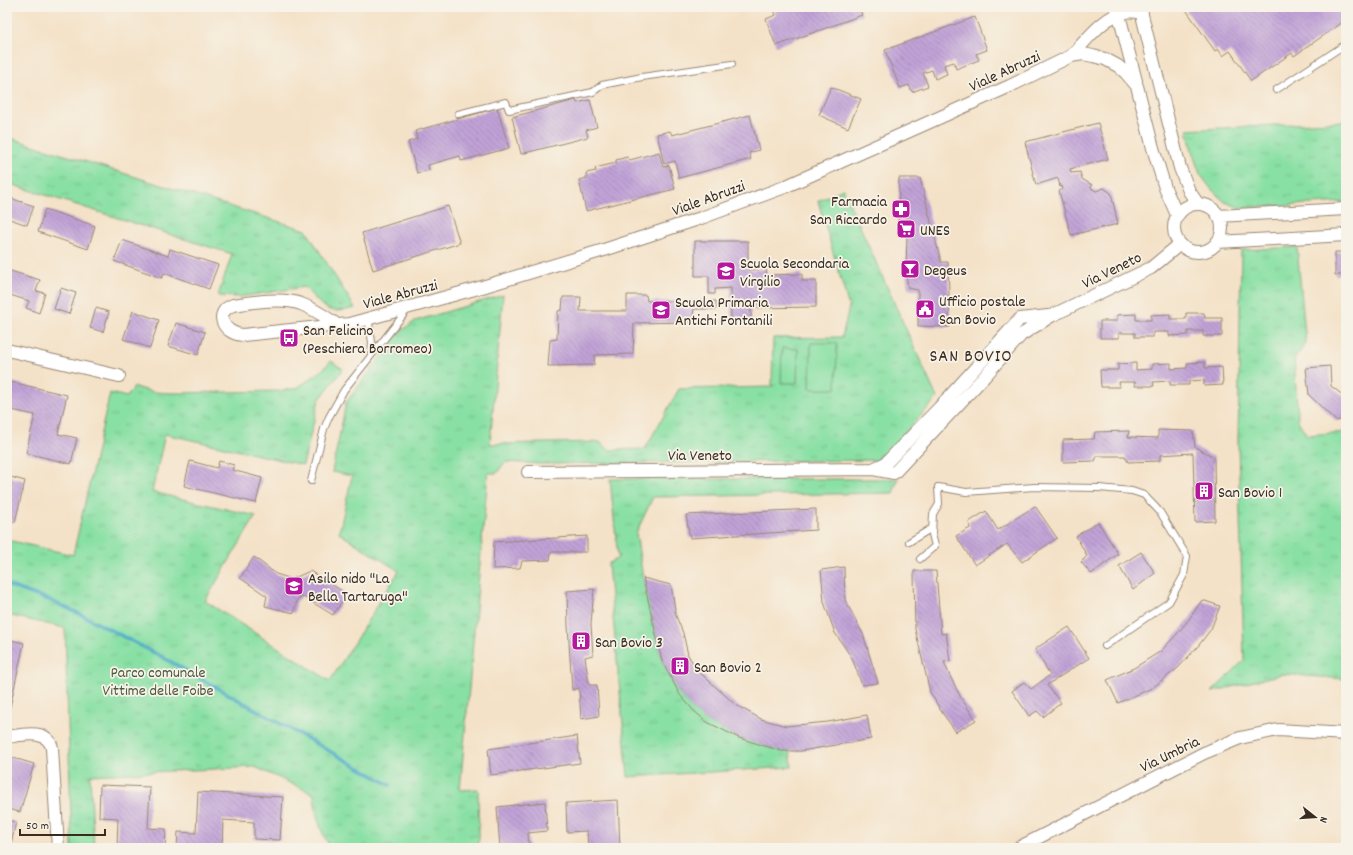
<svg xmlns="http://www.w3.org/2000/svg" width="1353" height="855" viewBox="0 0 1353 855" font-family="Dekko,sans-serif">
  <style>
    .grass { fill: url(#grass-tufts); stroke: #628561 }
    .garden { fill: #89e0a4; stroke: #628561 }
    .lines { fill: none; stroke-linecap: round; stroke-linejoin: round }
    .stream { stroke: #46a9c6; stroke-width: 3.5 }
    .building { fill: url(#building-back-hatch) }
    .service-casing { stroke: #988673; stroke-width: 8 }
    .minor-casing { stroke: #988673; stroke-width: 14 }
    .service { stroke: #fff; stroke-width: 6 }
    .minor { stroke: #fff; stroke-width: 12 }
    .labels { text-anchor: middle; stroke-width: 3.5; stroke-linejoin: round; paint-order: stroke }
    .street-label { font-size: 16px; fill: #3b2a1e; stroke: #f7f3e8 }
    .poi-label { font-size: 16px; fill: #3b2a1e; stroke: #f7f3e8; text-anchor: start }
    .park-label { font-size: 16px; fill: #4e5840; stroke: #f7f3e8 }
    .quarter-label { font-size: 18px; letter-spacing: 1px; fill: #3b2a1e; stroke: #f7f3e8 }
  </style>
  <defs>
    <pattern id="grass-tufts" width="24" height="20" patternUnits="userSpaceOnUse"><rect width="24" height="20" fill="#89e0a4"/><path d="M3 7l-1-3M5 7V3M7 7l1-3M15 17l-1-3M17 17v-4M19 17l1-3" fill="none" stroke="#77c08d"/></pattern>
    <pattern id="building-back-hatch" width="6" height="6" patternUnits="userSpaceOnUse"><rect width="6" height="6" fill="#c1a3d8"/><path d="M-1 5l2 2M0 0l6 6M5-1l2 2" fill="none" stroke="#9e85af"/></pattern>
  </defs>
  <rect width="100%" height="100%" fill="#f7f3e8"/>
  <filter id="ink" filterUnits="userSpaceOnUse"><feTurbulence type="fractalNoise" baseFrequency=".025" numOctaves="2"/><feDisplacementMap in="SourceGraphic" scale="8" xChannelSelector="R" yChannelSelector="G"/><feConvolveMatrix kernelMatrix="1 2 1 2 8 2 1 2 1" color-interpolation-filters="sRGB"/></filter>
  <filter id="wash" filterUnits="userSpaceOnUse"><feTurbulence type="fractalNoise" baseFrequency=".012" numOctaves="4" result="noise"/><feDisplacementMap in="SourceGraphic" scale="16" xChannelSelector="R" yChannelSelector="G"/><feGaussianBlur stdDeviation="0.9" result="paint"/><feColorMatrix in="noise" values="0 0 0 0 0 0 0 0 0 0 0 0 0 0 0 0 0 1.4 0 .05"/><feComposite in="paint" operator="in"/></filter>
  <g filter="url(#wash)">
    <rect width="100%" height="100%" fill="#f4e2c8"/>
    <!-- grass -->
    <path class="grass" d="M1346 121V202L1241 208 1225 202 1212 190 1200 174 1193 154 1187 130Z
      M7 137 306 230 355 308C325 316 324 307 304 287L239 297 218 296 232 254 7 183Z
      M843 189 937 398 880 460 541 464 505 462 497 473H488L460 790 478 789 479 837 478 848H331C320 832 315 813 314 794L255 767 90 775 94 848H72L65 628 7 615V540L73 555 110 393 127 397 134 387 154 392 172 393 280 391 297 388 320 372 331 361 343 369 319 400 303 465 165 434 152 492 256 516 205 601 330 681 399 571 339 533 352 476 332 472 346 403 400 332 415 321 503 295 490 444 600 442 609 450 645 449 679 389 772 387 773 338 842 337 849 307 818 201Z
      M1297 247 1306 344 1294 359 1298 421 1307 435 1346 432V679L1282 674 1212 692 1244 660 1238 444 1241 250Z
      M610 479H898L893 493 653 497 636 533 643 578 662 661 680 695 694 711 707 722 739 738 781 751H790L792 767 628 777 608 564 618 558Z"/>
    <!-- garden -->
    <path class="garden" d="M811 343H837L836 389H810Z
      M782 348 798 349 797 383H781Z"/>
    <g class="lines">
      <!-- stream -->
      <path class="stream" d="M7 585 49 600 82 615 164 658 390 785"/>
    </g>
    <g id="blocks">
      <!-- building -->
      <path class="building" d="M783 7H859L862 15 776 46 766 19 776 15 774 10Z
        M1184 7H1346V20L1294 56 1292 53 1251 81 1230 51 1223 56 1218 49 1215 51Z
        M975 17 987 50 976 54 979 60 956 69 954 62 944 65 947 74 935 79 932 70 923 73 928 86 912 92 909 85 900 88 885 50Z
        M831 87 861 99 848 128 819 115Z
        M576 100 577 103 590 100 597 127 586 130 588 137 521 154 512 117Z
        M497 108 509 148 461 161 460 156 428 165 429 170 417 173 408 142 417 139 415 131Z
        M750 115 759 150 749 153 751 159 679 178 675 161 664 164 657 134 670 131 672 135Z
        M1098 123 1108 159 1070 169 1071 173 1080 172 1082 179 1092 185 1091 188 1096 191 1104 188 1111 193 1118 224 1071 235 1059 191 1063 189 1062 186 1060 187 1058 178 1036 185 1025 142Z
        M659 152 663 167 669 165 675 189 586 211 579 180 587 178 586 173 596 171 595 168 616 163V160L627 157 630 160Z
        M899 178H920L941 262H948L950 327 918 326V290L908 288 906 273 907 233 898 234Z
        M7 197 34 206 27 225 7 218Z
        M448 206 460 243 373 270 362 233Z
        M45 209 95 226 88 249 38 232Z
        M122 240 168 256 170 249 218 265 209 289 164 273 162 278 114 261Z
        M695 241H748V270L766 269 767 275 802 274V281H816V307L751 308V321H731V288L715 289V294H709V276H695Z
        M1335 252H1346V275H1335Z
        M7 270 40 280 36 291 45 293 39 313 26 308 29 301 7 294Z
        M61 288 76 293 69 314 54 309Z
        M627 295H646L647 301H716V309H694L692 322 634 323 633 354 595 355 594 365 548 366 550 340 557 339 558 311 562 310 563 297H581L580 311H627Z
        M96 308 109 312 103 332 90 328Z
        M133 311 159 320 150 348 123 339Z
        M1186 313H1204L1205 318H1222V336H1203V331H1188V335L1169 336V332H1153V337H1135V333H1119V338H1100V321H1117V315L1136 314V320H1151V315L1170 314V319H1186Z
        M176 323 205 332 198 355 168 346Z
        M1205 362V368L1222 367 1223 385 1204 386V380L1189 381V385H1170V381L1153 382 1154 386H1135V382H1119L1120 387H1101L1100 370H1118V364L1136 363V370L1152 369V364L1171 363V369L1187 368V363Z
        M1330 366 1331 386 1344 396H1346V419L1336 421 1309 395 1306 368Z
        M7 381 67 395 58 434 77 438 71 464 26 453 35 415 7 409Z
        M1158 430 1193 431 1195 447 1214 457 1215 521 1195 522 1193 453 1160 455V461L1128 462 1125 456H1097L1095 461 1063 462V440L1094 439 1095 432 1129 431 1128 437 1158 438Z
        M190 461 217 468 219 461 234 465 232 470 262 478 256 503 184 486Z
        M7 476 25 481 15 522 7 520Z
        M1035 506 1057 538 1022 562 1007 544 975 565 956 536 970 528 969 522 986 511 998 530Z
        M816 509V530L690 538 686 515Z
        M1098 522 1118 554 1091 574 1081 562 1087 556 1076 536Z
        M587 536V552H551L550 560 522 561 520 568 493 569 494 542Z
        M1141 552 1155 573 1133 590 1119 566Z
        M254 557 276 574 292 579 310 571 347 594 333 615 302 596 297 600 294 613 265 606 267 596 240 578Z
        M844 567 845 600 863 634 878 683 862 685 852 658 835 633 824 602 821 570Z
        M914 571H936L941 634 946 633 950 661 944 662 950 676 961 698 976 720 956 732 941 711 930 692 915 629Z
        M643 578 671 585 676 616 683 633 688 655 698 671 736 705 761 719 786 726 828 722 867 715 871 739 801 751H781L739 738 707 722 694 711 680 695 662 661Z
        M594 589 591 624 593 655 585 657 589 685H597L599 716 581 719 579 688 572 690 568 626 567 591Z
        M1202 600 1220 606 1211 629 1199 645 1178 668 1152 688 1118 703 1107 680 1134 668 1161 651 1178 633 1190 618Z
        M1069 627 1089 658 1047 685 1061 703 1043 717 1037 711 1029 716 1012 691 1024 682 1031 689 1050 675 1035 649Z
        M7 639 24 643 8 716H7Z
        M577 736 580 763 491 775 488 749Z
        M7 756 34 764 20 812 7 809Z
        M100 785 150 787 148 828 166 829 165 848H117L118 818 99 817Z
        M198 792 283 797 280 840 254 839V822L223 820 222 848H177L178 832 196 833Z
        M618 800 620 848H588L587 831 567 832 566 803Z
        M545 802 547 831 528 833 529 848H500L497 807Z
        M7 820 16 822 10 848H7Z"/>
    </g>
  </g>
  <g filter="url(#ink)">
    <use href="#blocks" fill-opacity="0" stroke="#988673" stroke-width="1"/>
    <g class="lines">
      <!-- service casing -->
      <g class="service-casing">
        <path id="service" d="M1276 90 1346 44
          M458 114 506 102 509 110 593 92 602 85 642 77 732 64
          M368 318 372 342 371 355
          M311 481 324 429 329 417 344 390 408 309
          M909 542 932 528
          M920 559 935 546 932 534 933 514 939 504 938 487 966 492 1034 487 1099 488 1132 491 1144 495 1160 512 1187 556 1184 575 1169 602 1105 646"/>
      </g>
      <!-- minor casing -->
      <g class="minor-casing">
        <path id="minor" d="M1117 7 1136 81
          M1140 7 1180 168 1189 191 1198 204
          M1071 56C1086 41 1104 15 1126 12 1131 11 1137 12 1142 13
          M1174 228a24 24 0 1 1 48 0a24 24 0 1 1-48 0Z
          M1218 216 1346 209
          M1217 242 1346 235
          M339 326C327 318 315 309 301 304 283 297 252 302 233 305 213 312 223 334 243 335L349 324 482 287 604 250 701 218 782 188 1010 86 1071 56 1083 54 1093 56 1105 59 1118 66 1126 73 1137 86 1153 148 1165 188 1177 215
          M7 350 119 376
          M873 469 886 463 939 408 1020 319 1048 316
          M528 472 873 469 894 473 985 376 1021 335 1051 316 1151 268 1180 244
          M7 737C21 735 48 728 52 748L58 848
          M1018 848 1204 753 1240 738 1278 730 1346 734"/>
      </g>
      <!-- service -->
      <use href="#service" class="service"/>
      <!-- minor -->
      <use href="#minor" class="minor"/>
    </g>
  </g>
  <!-- icons -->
  <defs>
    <g id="pharmacy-square" transform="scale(1)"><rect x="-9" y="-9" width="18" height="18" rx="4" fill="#b5179e" stroke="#f7f3e8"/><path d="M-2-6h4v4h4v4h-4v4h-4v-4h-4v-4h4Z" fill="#fff"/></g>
    <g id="supermarket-square" transform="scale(1)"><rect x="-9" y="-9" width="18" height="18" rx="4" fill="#b5179e" stroke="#f7f3e8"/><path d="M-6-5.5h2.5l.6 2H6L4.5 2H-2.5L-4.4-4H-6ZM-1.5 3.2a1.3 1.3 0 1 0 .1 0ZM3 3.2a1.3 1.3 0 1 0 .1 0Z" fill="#fff"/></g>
    <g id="bar-square" transform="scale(1)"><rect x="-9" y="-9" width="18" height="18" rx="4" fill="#b5179e" stroke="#f7f3e8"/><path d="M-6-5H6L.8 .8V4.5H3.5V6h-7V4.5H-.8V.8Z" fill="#fff"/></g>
    <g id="school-square" transform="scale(1)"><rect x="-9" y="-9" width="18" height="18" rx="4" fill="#b5179e" stroke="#f7f3e8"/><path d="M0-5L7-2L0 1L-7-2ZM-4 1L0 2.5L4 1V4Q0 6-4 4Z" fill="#fff"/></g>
    <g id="civic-square" transform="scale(1)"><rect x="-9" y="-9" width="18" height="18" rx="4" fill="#b5179e" stroke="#f7f3e8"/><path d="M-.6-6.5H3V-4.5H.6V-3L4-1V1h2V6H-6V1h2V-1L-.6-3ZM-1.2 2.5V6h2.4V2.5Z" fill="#fff"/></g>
    <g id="bus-square" transform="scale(1)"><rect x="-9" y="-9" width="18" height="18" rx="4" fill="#b5179e" stroke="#f7f3e8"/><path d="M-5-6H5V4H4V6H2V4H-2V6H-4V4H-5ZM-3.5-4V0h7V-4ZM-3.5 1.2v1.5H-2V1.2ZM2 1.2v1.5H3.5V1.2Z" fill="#fff"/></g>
    <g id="building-square" transform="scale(1)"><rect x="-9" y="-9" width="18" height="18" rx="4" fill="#b5179e" stroke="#f7f3e8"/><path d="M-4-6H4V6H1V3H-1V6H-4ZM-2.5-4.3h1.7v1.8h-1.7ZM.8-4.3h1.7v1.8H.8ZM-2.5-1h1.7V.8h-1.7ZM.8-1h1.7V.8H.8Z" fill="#fff"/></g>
  </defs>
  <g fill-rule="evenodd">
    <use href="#pharmacy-square" x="901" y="209"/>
    <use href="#supermarket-square" x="906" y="229"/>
    <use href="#bar-square" x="910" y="269"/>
    <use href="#school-square" x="726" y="271"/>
    <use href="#civic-square" x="925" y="309"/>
    <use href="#school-square" x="661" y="310"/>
    <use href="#bus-square" x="289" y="338"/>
    <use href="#building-square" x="1204" y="491"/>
    <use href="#school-square" x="294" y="586"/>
    <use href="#building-square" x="581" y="641"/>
    <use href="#building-square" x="680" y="666"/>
  </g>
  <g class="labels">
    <!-- street labels -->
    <g class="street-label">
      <text transform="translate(1004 70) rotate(-25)" y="6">Viale Abruzzi</text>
      <text transform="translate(708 197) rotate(-20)" y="6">Viale Abruzzi</text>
      <text transform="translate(1111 269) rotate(-26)" y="6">Via Veneto</text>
      <text transform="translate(400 293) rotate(-15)" y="6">Viale Abruzzi</text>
      <text x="700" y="460">Via Veneto</text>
      <text transform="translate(1169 753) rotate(-26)" y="6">Via Umbria</text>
    </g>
    <!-- poi labels -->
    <g class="poi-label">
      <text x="887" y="206" text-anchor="end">Farmacia<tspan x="887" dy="18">San Riccardo</tspan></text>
      <text x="920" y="235">UNES</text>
      <text x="740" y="268">Scuola Secondaria<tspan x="740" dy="18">Virgilio</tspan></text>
      <text x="924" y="275">Degeus</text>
      <text x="939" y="306">Ufficio postale<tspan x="939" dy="18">San Bovio</tspan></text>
      <text x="675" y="307">Scuola Primaria<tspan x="675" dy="18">Antichi Fontanili</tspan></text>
      <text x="303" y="335">San Felicino<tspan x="303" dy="18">(Peschiera Borromeo)</tspan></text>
      <text x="1218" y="497">San Bovio 1</text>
      <text x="308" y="583">Asilo nido "La<tspan x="308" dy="18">Bella Tartaruga"</tspan></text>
      <text x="595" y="647">San Bovio 3</text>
      <text x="694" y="672">San Bovio 2</text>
    </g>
    <!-- park labels -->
    <g class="park-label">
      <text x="158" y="677">Parco comunale<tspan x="158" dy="18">Vittime delle Foibe</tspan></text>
    </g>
    <!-- quarter labels -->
    <g class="quarter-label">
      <text x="971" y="361">SAN BOVIO</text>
    </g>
  </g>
  <!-- margin -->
  <rect width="1353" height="855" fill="none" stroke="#f7f3e8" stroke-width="24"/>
  <!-- north arrow -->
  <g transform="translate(1315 817) rotate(107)" stroke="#f7f3e8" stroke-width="3" paint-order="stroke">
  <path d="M0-3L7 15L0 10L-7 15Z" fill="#3b2a1e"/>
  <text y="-6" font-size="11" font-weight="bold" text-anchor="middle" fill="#3b2a1e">N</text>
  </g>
  <!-- scale -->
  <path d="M20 829v6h85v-6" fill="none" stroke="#3b2a1e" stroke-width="2"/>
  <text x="26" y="829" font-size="12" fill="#3b2a1e" stroke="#f7f3e8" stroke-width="3" paint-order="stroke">50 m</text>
</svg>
